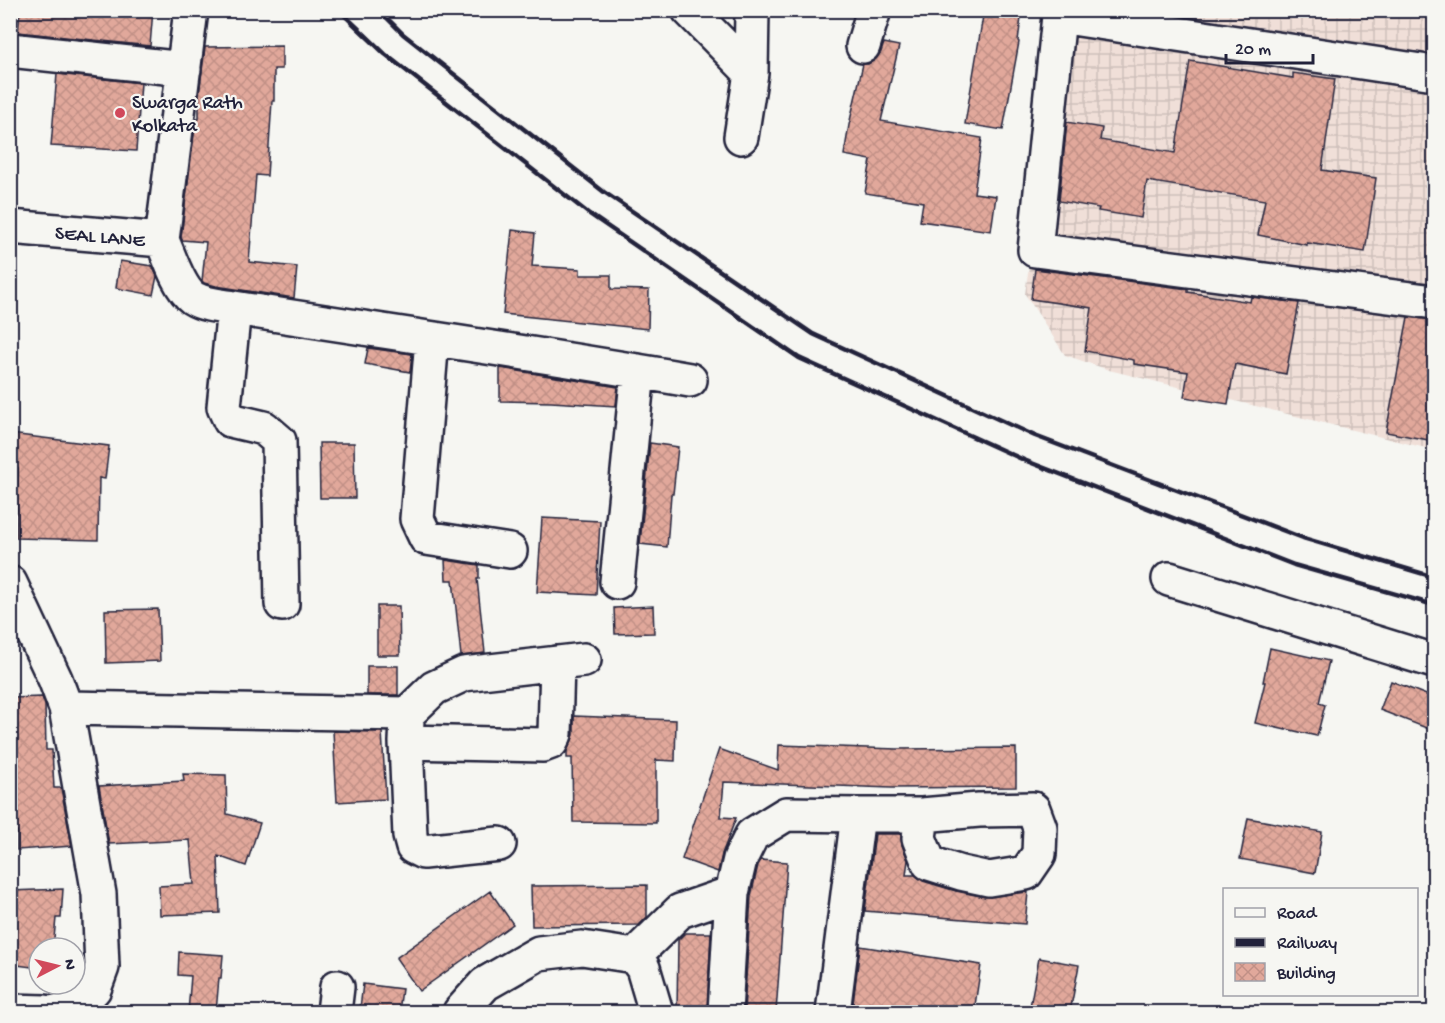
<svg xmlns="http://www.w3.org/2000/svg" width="1445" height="1023" viewBox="0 0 1445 1023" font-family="'Gochi Hand',sans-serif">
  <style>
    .industrial { fill: url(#industrial-grid) }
    .building { fill: url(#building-cross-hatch); stroke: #22223b; stroke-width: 1.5 }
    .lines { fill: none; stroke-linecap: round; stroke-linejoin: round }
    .minor-casing { stroke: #22223b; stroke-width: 38 }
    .minor { stroke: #f6f6f2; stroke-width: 33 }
    .rail { stroke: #22223b; stroke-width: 4.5 }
    .poi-dot { fill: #d1495b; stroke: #f6f6f2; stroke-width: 2 }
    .labels { text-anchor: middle; stroke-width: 4.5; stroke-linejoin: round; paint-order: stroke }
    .poi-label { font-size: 20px; fill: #22223b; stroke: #f6f6f2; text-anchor: start }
    .street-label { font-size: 20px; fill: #22223b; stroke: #f6f6f2 }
  </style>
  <defs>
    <pattern id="industrial-grid" width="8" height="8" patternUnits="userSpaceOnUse" patternTransform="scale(1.5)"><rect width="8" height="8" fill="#f0dfd8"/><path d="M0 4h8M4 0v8" fill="none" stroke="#cebfba"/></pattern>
    <pattern id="building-cross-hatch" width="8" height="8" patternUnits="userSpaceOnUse" patternTransform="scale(1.5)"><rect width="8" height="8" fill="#e1a89b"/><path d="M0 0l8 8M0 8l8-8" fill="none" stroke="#c19086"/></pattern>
  </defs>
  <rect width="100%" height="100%" fill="#f6f6f2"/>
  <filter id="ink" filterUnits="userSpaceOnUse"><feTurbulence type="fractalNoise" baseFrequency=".0167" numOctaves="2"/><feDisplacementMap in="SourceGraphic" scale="12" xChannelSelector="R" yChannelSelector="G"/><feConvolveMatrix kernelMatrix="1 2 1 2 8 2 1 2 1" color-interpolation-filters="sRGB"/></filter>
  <g filter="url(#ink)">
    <!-- industrial -->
    <path class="industrial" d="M1065 11H1434V450L1109 370 1065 355 1025 294Z"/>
    <!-- building -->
    <path class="building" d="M20 10H153L150 46 18 32Z
      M984 10H1022L1018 41 1019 42 1003 130 965 124Z
      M884 43 899 46 881 121 982 138 974 193 996 196 991 231 920 221 923 202 865 193 871 160 844 155 849 125 863 64H868L876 59 881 52Z
      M282 46V69H274V101H272L267 176 256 175 249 262 297 267 294 298 216 286 204 283 202 281 206 242 182 240 181 237 196 119H199V95L205 47Z
      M1190 61 1293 78V73L1335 79 1322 170 1376 178 1365 252 1307 243V245L1258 235 1265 200 1147 181 1141 218 1098 211 1099 208 1059 201 1067 122 1102 128 1100 140 1175 153Z
      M57 74 141 83 136 151 51 146Z
      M512 230 535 233 532 266 580 269V275H611V289L649 290 648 329 503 314Z
      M120 261 152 266 157 276 153 295 116 288Z
      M1035 269 1188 289V292L1250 302 1251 297 1299 303 1286 374 1235 364 1228 404 1184 397 1188 372 1134 364V360L1085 351 1092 308 1031 299Z
      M1408 317 1434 320V441L1386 432Z
      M368 348 412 354 410 372 365 364Z
      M500 368 618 387 616 406 551 402 500 401Z
      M10 434 109 446 105 479 99 478 98 540 16 538 18 468 10 467Z
      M319 443H354L355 498H320Z
      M650 443 678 447 673 494H671L667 547 640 544Z
      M542 518 600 521 596 595 537 592Z
      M445 560 479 565V579H477L485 653 461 656 453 580H446Z
      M377 606H399L400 655H377Z
      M653 606 654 633 615 634 614 608Z
      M158 609 160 661 106 663 105 610Z
      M1270 648 1329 661 1319 703 1325 705 1317 736 1286 729V730L1255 723 1265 682H1263Z
      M367 666H398V695H367Z
      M1391 681 1434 698V731L1380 710Z
      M42 697 45 705 46 750H52L54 788H61L72 846 17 850V831L10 830V698Z
      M574 716 676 720 675 761 656 760V823L573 822 572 758H567V751L574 735Z
      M333 731 382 732 386 799 337 802Z
      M779 745 897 749 1016 748V787L892 788 724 782 721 817 736 818 722 854 718 872 682 859 719 749 778 770Z
      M183 774 226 775 227 814 260 823 246 866 218 856 220 913 160 915 159 886 194 884 190 840 109 844 99 786 184 781Z
      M1248 818 1322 832 1315 873 1240 859Z
      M875 834H901L902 845 908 860 906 875H915L923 881 956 891 985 897 1028 892 1025 924 865 911Z
      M761 860 787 862 776 1012H744L751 896 758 865Z
      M647 885V917L639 925 532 926 531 886Z
      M63 889 61 918H56L53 948H39V968L10 964V891Z
      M490 891 513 924 419 991 396 958Z
      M685 933H711L707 1012H677L678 940Z
      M860 946 981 965 974 1012H852Z
      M179 952 223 955 221 978H219L216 1012H188L191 976 178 975Z
      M1039 958 1079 965 1070 1012H1029Z
      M363 984 402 989 399 1012H376L377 1010 360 1008Z"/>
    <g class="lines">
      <!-- minor casing -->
      <g class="minor-casing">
        <path id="minor" d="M689 10 751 73
          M863 46 874 10
          M10 50 184 69
          M1434 73 1059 16 1035 250 1434 302
          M741 137 751 73 752 10
          M10 227 162 240 191 10
          M162 240C169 256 179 288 193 298 204 305 221 306 234 308 386 332 539 354 690 380
          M234 308 224 407 230 420 264 428 279 441 282 604
          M432 339 417 519 426 538 510 551
          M1169 579 1434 661
          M617 582 638 371
          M10 583 55 679 66 708 99 894 102 967 94 989 76 1007 55 1012
          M66 708 407 714 434 688 464 674 584 660
          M407 719 406 742 410 836 413 847 423 852 499 844
          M406 742 543 745 551 742 555 734 557 663
          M634 956 680 911 732 893
          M10 1011 45 1012
          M334 1012 337 987
          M460 1012 485 984 539 953 582 948 634 956 643 968 656 1012
          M725 1012 732 893 740 859 752 835 786 814 858 815
          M833 1012 858 815H922L979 810 1033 809 1040 828 1039 854 1026 873 989 879 961 873 929 863 919 838 922 815"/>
      </g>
      <!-- minor -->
      <use href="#minor" class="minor"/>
      <!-- rail -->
      <path class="rail" d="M339 10 385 54 588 213 799 358 1024 460 1294 565 1434 605
        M379 10 403 34 604 192 813 334 1035 436 1303 538 1434 577"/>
    </g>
  </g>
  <!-- markers -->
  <circle class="poi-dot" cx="120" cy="113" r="6"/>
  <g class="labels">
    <!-- poi labels -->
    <g class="poi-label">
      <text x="132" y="108">Swarga Rath<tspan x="132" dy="23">Kolkata</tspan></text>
    </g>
    <!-- street labels -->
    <g class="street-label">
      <text transform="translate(100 235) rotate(5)" y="7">SEAL LANE</text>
    </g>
  </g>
  <!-- margin -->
  <rect width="1445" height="1023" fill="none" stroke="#f6f6f2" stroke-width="36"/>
  <rect x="18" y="18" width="1409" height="987" fill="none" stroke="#22223b" stroke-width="2" filter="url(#ink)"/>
  <!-- legend -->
  <rect x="1223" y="888" width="195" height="108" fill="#f6f6f2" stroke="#a1a1a9" stroke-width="1.5"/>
  <rect x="1235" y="908" width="30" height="9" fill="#f6f6f2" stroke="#a1a1a9" stroke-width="1.5"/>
  <text x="1277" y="918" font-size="18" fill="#22223b">Road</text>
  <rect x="1235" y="938" width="30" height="9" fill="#22223b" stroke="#a1a1a9" stroke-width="1.5"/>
  <text x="1277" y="948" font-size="18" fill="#22223b">Railway</text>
  <rect x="1235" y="963" width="30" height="18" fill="url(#building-cross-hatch)" stroke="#a1a1a9" stroke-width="1.5"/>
  <text x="1277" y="978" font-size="18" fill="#22223b">Building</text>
  <!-- north arrow -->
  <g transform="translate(57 966) rotate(83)"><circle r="28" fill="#f6f6f2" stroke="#a1a1a9" stroke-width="1.5"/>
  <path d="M0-4.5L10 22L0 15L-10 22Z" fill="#d1495b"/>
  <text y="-9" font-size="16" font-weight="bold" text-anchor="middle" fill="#22223b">N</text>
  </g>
  <!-- scale -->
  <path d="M1226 54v9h87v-9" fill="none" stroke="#22223b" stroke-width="3"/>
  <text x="1235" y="54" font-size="18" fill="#22223b" stroke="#f6f6f2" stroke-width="4.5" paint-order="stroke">20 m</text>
</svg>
